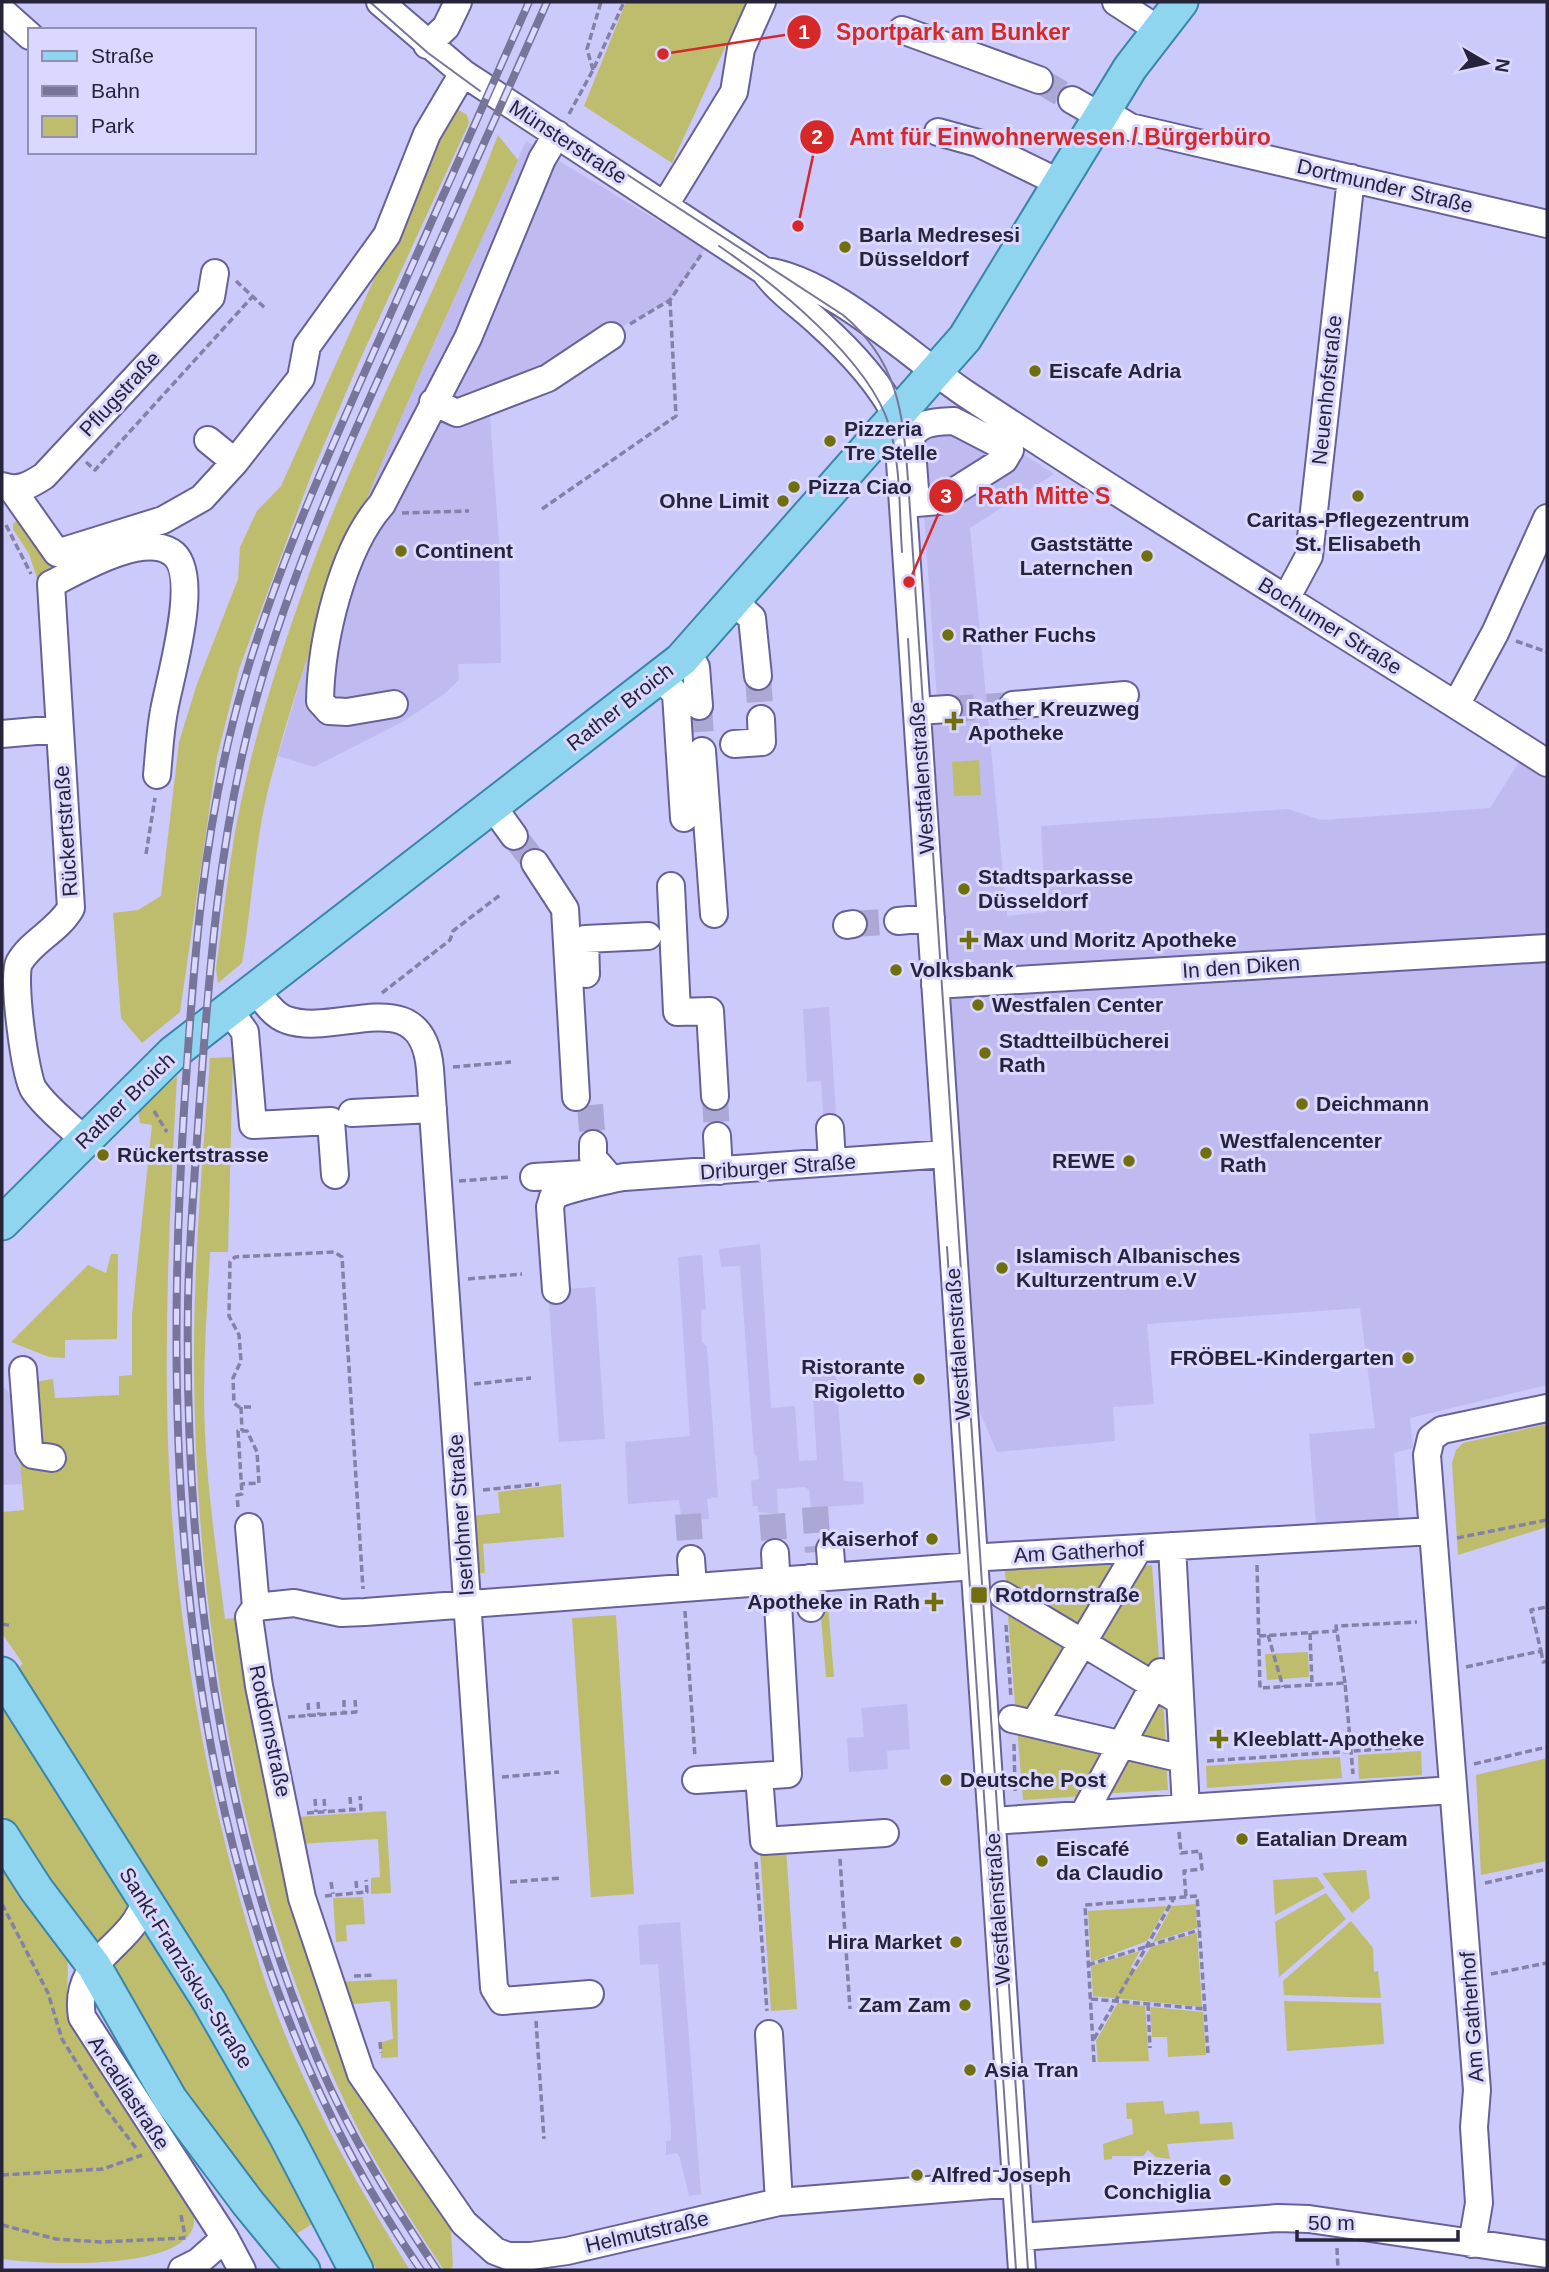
<svg xmlns="http://www.w3.org/2000/svg" width="1549" height="2272" viewBox="0 0 1549 2272" font-family="Helvetica,sans-serif">
  <style>
    .built { fill: #bfbbf1 }
    .green { fill: #bebd6e }
    .lines { fill: none; stroke-linecap: round; stroke-linejoin: round }
    .minor-tunnel { stroke: #aba8d5; stroke-width: 26; stroke-dasharray: 26 13; stroke-linecap: butt }
    .minor-casing { stroke: #676199; stroke-width: 30 }
    .major-casing { stroke: #3a85aa; stroke-width: 37 }
    .path { stroke: #8481a8; stroke-width: 3.5; stroke-dasharray: 7 3.5; stroke-linecap: butt }
    .minor { stroke: #fff; stroke-width: 26 }
    .major { stroke: #8fd5f0; stroke-width: 33 }
    .tram { stroke: #78759a; stroke-width: 2 }
    .rail-casing { stroke: #78759a; stroke-width: 8 }
    .rail { stroke: #dad8fe; stroke-width: 5; stroke-dasharray: 16; stroke-linecap: butt }
    .poi-dot { fill: #716e0e; stroke: #dad8fe; stroke-width: 2.5 }
    .labels { text-anchor: middle; stroke-width: 6; stroke-linejoin: round; paint-order: stroke }
    .street-label { font-size: 21px; fill: #26243b; stroke: #dad8fe }
    .poi-label { font-size: 21px; font-weight: bold; fill: #26243b; stroke: #dad8fe; text-anchor: start }
    .leader { fill: none; stroke: #d62828; stroke-width: 2.5 }
    .callout-dot { fill: #d62828; stroke: #dad8fe; stroke-width: 2.5 }
    .mark-label { font-size: 21px; text-anchor: middle; font-weight: bold; fill: #fff }
    .callout-label { font-size: 23px; text-anchor: middle; font-weight: bold; fill: #d62828; stroke: #dad8fe; stroke-width: 6; stroke-linejoin: round; paint-order: stroke }
  </style>
  <rect width="100%" height="100%" fill="#ccc9fb"/>
  <!-- built -->
  <path class="built" d="M526 141 705 249 670 300 489 402 499 543 501 663 458 664 459 680 443 695 404 721 314 767 278 756 308 655 371 482Z
    M935 411 960 413 1054 474 970 528 1007 916 1045 912 1041 826 1288 809 1321 820 1490 808 1521 759 1547 777V1385L1410 1418 1413 1448 1394 1453 1399 1519 1316 1525 1309 1434 1375 1428 1360 1308 1147 1324 1154 1404 1113 1407 1115 1441 997 1452 974 1398 924 701 937 700 923 500 908 480Z
    M829 1007 837 1127 824 1128 821 1081 807 1082 803 1009Z
    M760 1244 771 1408 795 1406 799 1461 817 1460 811 1363 835 1361 844 1481 863 1482 864 1504 811 1508 809 1490 805 1487 777 1489 778 1514 758 1512V1506H753L751 1481 759 1479 757 1456 754 1455 740 1266 721 1267 719 1249Z
    M702 1255 706 1309 701 1310 702 1342 707 1347 718 1497 707 1499 709 1519 696 1520 695 1514 681 1515 679 1500 628 1504 625 1442 690 1436 678 1257Z
    M595 1287 605 1439 559 1442 548 1290Z
    M2 1385 15 1399 22 1484 2 1485Z
    M907 1704 910 1749 887 1751 888 1769 849 1772 847 1738 864 1737 861 1708Z
    M680 1922 701 2194 689 2196 680 2158 677 2153 666 2155V2141L671 2140V2129L658 1964 640 1965 638 1925Z"/>
  <!-- green -->
  <path class="green" d="M626 2H746L672 163 584 106Z
    M452 106 467 115 469 123 359 362 312 473 239 669 217 757 180 1012 142 1043 121 1018 113 913 138 910 161 896 179 742 197 684 238 579 240 547 257 511 281 486Z
    M498 135 518 160C423 367 325 569 268 790 254 847 252 906 242 963L218 983 216 969C222 926 227 881 234 838 249 753 275 669 304 588 359 433 440 289 498 135Z
    M19 519 57 559 58 567 42 580 37 578 29 554 13 529V524Z
    M979 760 981 795 954 796 952 762Z
    M233 1057 228 1252H210C207 1312 202 1373 205 1433 208 1496 217 1557 225 1619L246 1617 321 1978 450 2214 453 2266 450 2270H444C412 2222 381 2174 355 2123 239 1889 194 1615 194 1355 194 1255 203 1157 210 1058Z
    M177 1076C170 1207 163 1338 169 1468 175 1594 195 1720 225 1843 245 1923 269 2003 304 2078 334 2145 371 2207 409 2269L407 2270H377L13 1671 23 1664 2 1633V1512L24 1510 15 1399 34 1382 53 1379 55 1398 119 1395V1376L132 1375V1315L152 1125 140 1123 138 1111Z
    M111 1254H118L117 1339 65 1340V1358L49 1357 11 1342 88 1265 106 1273Z
    M1547 1424V1527L1458 1555 1452 1463 1456 1450 1463 1443Z
    M561 1484 564 1537 483 1544 485 1573H473L470 1516 500 1513 498 1492Z
    M1132 1552 1082 1636 1007 1592 1004 1563Z
    M1152 1565 1159 1659 1151 1678 1088 1640 1132 1567Z
    M819 1594H827L834 1677H826Z
    M1007 1603 1076 1645 1031 1719 1016 1716Z
    M616 1615 634 1894 591 1897 572 1618Z
    M1308 1652 1309 1677 1267 1680 1265 1654Z
    M1163 1698 1166 1749 1128 1740Z
    M2 1702 137 1902 97 1957 2 1813Z
    M1017 1727 1113 1747 1086 1796 1023 1800Z
    M1123 1750 1166 1761 1168 1790 1099 1794Z
    M1421 1751 1422 1775 1359 1779 1358 1755Z
    M1340 1757 1342 1778 1207 1788 1206 1766Z
    M1547 1758V1861L1481 1875 1476 1775Z
    M386 1811 391 1893 371 1894V1878L380 1877 378 1839 299 1844 295 1817Z
    M786 1848 797 2009 771 2011 760 1850Z
    M2 1857 65 1949C73 1975 60 2002 73 2027L190 2203C223 2272 53 2266 2 2259Z
    M1366 1870 1370 1898 1352 1913 1322 1873Z
    M1317 1877 1325 1888 1275 1915 1273 1880Z
    M1326 1893 1346 1919 1279 1977 1275 1922Z
    M363 1897 365 1924 346 1925 347 1941 336 1942 333 1898Z
    M1196 1904 1197 1928 1153 1942 1172 1906Z
    M1167 1906 1147 1941 1091 1962 1088 1911Z
    M141 1917 320 2219 285 2241 198 2125 102 1964Z
    M1351 1921 1373 1948 1374 1972 1378 1971 1381 1998 1284 1995 1283 1981Z
    M1197 1933 1202 2007 1093 1996 1091 1966 1140 1951 1131 1967 1136 1970 1151 1947Z
    M397 1979 398 2057 381 2058 382 2042 393 2039 390 2001 353 2004 354 2016 336 1982Z
    M1284 2001 1381 2003 1384 2044 1287 2051Z
    M1118 2003 1145 2006 1149 2061 1098 2062 1096 2041Z
    M1150 2007 1203 2012 1206 2055 1168 2057 1167 2037H1152Z
    M1163 2101 1165 2114 1199 2111 1200 2124 1232 2122 1234 2139 1167 2144 1170 2159 1156 2157 1148 2150 1143 2156H1112V2159L1104 2160 1103 2144 1133 2134 1132 2119H1127L1126 2103Z"/>
  <g class="lines">
    <!-- minor-tunnel -->
    <path class="minor-tunnel" d="M1039 80 1072 100
      M758 676 761 719
      M699 706 702 751
      M948 709 1013 705
      M514 836 535 863
      M853 924 898 921
      M715 1096 717 1136
      M590 1105 593 1144
      M815 1507 818 1552
      M688 1514 691 1559
      M772 1514 775 1553"/>
    <!-- minor casing -->
    <g class="minor-casing">
      <path id="minor" d="M380 2 463 73 764 271C780 293 801 306 820 324 849 350 879 382 897 417L1022 2270
        M1116 2 1159 30
        M2 11 30 36
        M902 30 1039 80
        M427 45 446 27 458 2
        M1072 100 1100 116
        M1103 111 1130 127 1547 224
        M938 132 978 143 1058 182
        M665 205 734 92 741 49 762 2
        M764 271C829 278 911 357 966 394 1157 521 1354 639 1547 763
        M433 402 457 413 548 378 611 336
        M954 421 1010 450 1004 460 939 501 916 503 911 437C920 421 937 422 954 421Z
        M208 440 235 462
        M2 486C19 492 30 485 44 476L211 297 215 273
        M12 489 57 553 163 520 202 498 235 462 301 378 307 346 387 235 427 134 463 73
        M1287 597 1309 556 1351 178
        M734 602 752 618 758 676
        M686 654 696 667 699 706
        M660 677 676 694 684 818
        M394 704 347 712 329 711 320 701C321 641 342 549 382 504L468 338 542 159 557 134
        M1013 705 1125 695
        M1456 705 1495 633 1547 518
        M917 711 948 709
        M2 734 59 729
        M734 744 762 742 761 719
        M702 751 714 914
        M493 807 514 836
        M535 863 565 909 576 1097
        M671 886 677 1012 710 1011 715 1096
        M898 921 931 918
        M847 925 853 924
        M586 974 585 939 648 936
        M935 985 1547 948
        M256 990C264 1001 274 1016 287 1020 338 1038 422 979 430 1069L494 1988 502 2001 590 1994
        M229 1010 245 1032 253 1125 331 1121 335 1175
        M352 1113 433 1109
        M830 1128 832 1162
        M717 1136 719 1171
        M84 1140C68 1124 47 1109 34 1090 25 1078 12 976 19 963 31 941 58 931 71 908L51 584C79 570 141 533 171 552 203 571 169 680 164 711 160 732 159 754 157 775
        M593 1144V1158L611 1179
        M534 1177 585 1174
        M556 1290 550 1207 553 1197C561 1190 612 1179 624 1177L946 1154
        M23 1370 29 1449 33 1455 52 1458
        M249 1527 256 1607
        M1172 1546 1186 1808
        M830 1549 832 1576
        M986 1557 1433 1531
        M691 1559 693 1587
        M974 1566 365 1612 341 1613 294 1603 256 1607 249 1617 259 1686 302 1898 361 2074 464 2223 495 2251 508 2256H531L567 2251 779 2202 1016 2183
        M810 1578 811 1608
        M1003 1595 1180 1701
        M1012 1719 1183 1759
        M1034 1724 1139 1548
        M759 1776 764 1841 885 1833
        M696 1780 788 1774 775 1553
        M1083 1815 1161 1672
        M992 1821 1453 1790
        M145 1902C130 1949 72 1958 82 2017L225 2238 242 2270
        M769 2034 779 2202
        M1020 2237 1278 2218 1309 2219 1547 2254
        M1472 2244 1479 2203 1474 2127 1477 2090 1427 1455 1431 1438 1442 1430 1547 1408
        M182 2270 198 2262 225 2238"/>
    </g>
    <!-- major casing -->
    <g class="major-casing">
      <path id="major" d="M2 1223 173 1053 681 660 965 338 1130 68 1181 2
        M2 1674 209 2001 285 2134 356 2270
        M2 1836 36 1889 94 1966 170 2099 248 2203 303 2270"/>
    </g>
    <!-- path -->
    <path class="path" d="M593 70 587 49 601 2
      M569 114 593 70 624 2
      M236 281 265 308
      M630 324 670 300 701 255
      M86 462 95 470 253 296
      M542 509 676 416 670 300
      M402 513 469 511
      M6 525 31 574
      M1516 641 1547 652
      M146 854 155 798
      M382 993 450 940 453 931 500 895
      M453 1067 511 1062
      M154 1111 167 1132
      M459 1181 511 1177
      M468 1279 522 1274
      M474 1384 531 1378
      M241 1407 242 1431
      M251 1407H239L234 1403 233 1378 241 1361 239 1335 229 1316 230 1262 235 1257 334 1252 342 1257 363 1589
      M483 1490 539 1484
      M238 1507 237 1495 242 1494 238 1431H247L257 1452 259 1483 241 1484
      M1457 1538 1547 1520
      M1257 1565 1260 1688 1345 1683 1353 1774
      M685 1611 695 1757
      M2 1624 12 1626
      M1006 1625 1011 1698
      M1310 1633 1312 1685
      M1268 1635 1283 1687
      M1259 1636 1337 1631
      M1541 1651 1543 1662 1547 1661
      M1466 1667 1541 1651 1531 1610 1547 1607
      M1345 1683 1336 1626 1417 1622
      M344 1700V1713
      M318 1702 319 1715
      M308 1703 309 1716
      M288 1717 356 1712 355 1700
      M1014 1744 1015 1791
      M1207 1761 1426 1746
      M1474 1764 1547 1747
      M502 1777 559 1772
      M350 1797 351 1809
      M315 1799 316 1812
      M324 1799 325 1811
      M307 1813 361 1809 360 1796
      M1179 1832 1181 1853 1200 1851 1202 1869 1184 1871 1186 1897
      M840 1859 850 2009
      M756 1862 767 2011
      M356 1881 357 1892
      M331 1882 333 1894
      M510 1882 561 1878
      M1485 1883 1547 1869
      M325 1896 367 1892 366 1880
      M2 1904 48 1993 62 2039 103 2105 136 2148
      M1088 1965 1199 1930
      M1491 1974 1547 1963
      M354 1976 375 1975
      M1091 1999 1205 2009
      M1148 2004 1150 2048
      M536 2021 544 2139
      M1094 2039 1174 1898
      M380 2042 381 2053
      M1094 2062 1085 1905 1197 1896 1208 2054
      M2 2175 103 2169 142 2155
      M181 2215 185 2236
      M2 2225 56 2239 101 2242 186 2238
      M1337 2248 1338 2270"/>
    <!-- minor -->
    <use href="#minor" class="minor"/>
    <!-- major -->
    <use href="#major" class="major"/>
    <!-- tram -->
    <path class="tram" d="M370 2 428 53 480 91
      M514 101 843 315C898 361 903 412 908 480L1028 2270
      M719 246C775 284 869 360 889 425 901 465 899 510 902 552
      M908 639 913 723
      M947 1247 1016 2270"/>
    <!-- rail casing -->
    <g class="rail-casing">
      <path id="rail" d="M421 2270C186 1929 159 1511 184 1110 193 967 203 823 243 685 277 566 329 453 379 340 429 228 479 115 529 2
        M437 2270C393 2204 350 2136 319 2063 218 1825 184 1558 188 1302 189 1238 195 1174 199 1111 209 972 219 831 257 696 291 574 343 456 396 340 446 227 497 115 547 2"/>
    </g>
    <!-- rail -->
    <use href="#rail" class="rail"/>
  </g>
  <!-- markers -->
  <g class="poi-dot">
    <circle cx="845" cy="247" r="7"/>
    <circle cx="1035" cy="371" r="7"/>
    <circle cx="830" cy="441" r="7"/>
    <circle cx="794" cy="487" r="7"/>
    <circle cx="1358" cy="496" r="7"/>
    <circle cx="783" cy="501" r="7"/>
    <circle cx="401" cy="551" r="7"/>
    <circle cx="1147" cy="556" r="7"/>
    <circle cx="948" cy="635" r="7"/>
    <path d="M950.5 710.5h7v7h7v7h-7v7h-7v-7h-7v-7h7z"/>
    <circle cx="964" cy="889" r="7"/>
    <path d="M965.5 929.5h7v7h7v7h-7v7h-7v-7h-7v-7h7z"/>
    <circle cx="896" cy="970" r="7"/>
    <circle cx="978" cy="1005" r="7"/>
    <circle cx="985" cy="1053" r="7"/>
    <circle cx="1302" cy="1104" r="7"/>
    <circle cx="1206" cy="1153" r="7"/>
    <circle cx="103" cy="1155" r="7"/>
    <circle cx="1129" cy="1161" r="7"/>
    <circle cx="1002" cy="1268" r="7"/>
    <circle cx="1408" cy="1358" r="7"/>
    <circle cx="919" cy="1379" r="7"/>
    <circle cx="932" cy="1539" r="7"/>
    <rect x="970" y="1586" width="18" height="18" rx="3.5"/>
    <path d="M930.5 1591.5h7v7h7v7h-7v7h-7v-7h-7v-7h7z"/>
    <path d="M1215.5 1728.5h7v7h7v7h-7v7h-7v-7h-7v-7h7z"/>
    <circle cx="946" cy="1780" r="7"/>
    <circle cx="1242" cy="1839" r="7"/>
    <circle cx="1042" cy="1861" r="7"/>
    <circle cx="956" cy="1942" r="7"/>
    <circle cx="965" cy="2005" r="7"/>
    <circle cx="970" cy="2070" r="7"/>
    <circle cx="917" cy="2175" r="7"/>
    <circle cx="1225" cy="2180" r="7"/>
  </g>
  <g class="labels">
    <!-- street labels -->
    <g class="street-label">
      <text transform="translate(568 142) rotate(33)" y="7">Münsterstraße</text>
      <text transform="translate(1385 186) rotate(13)" y="7">Dortmunder Straße</text>
      <text transform="translate(1327 390) rotate(-84)" y="7">Neuenhofstraße</text>
      <text transform="translate(120 394) rotate(-47)" y="7">Pflugstraße</text>
      <text transform="translate(1330 626) rotate(32)" y="7">Bochumer Straße</text>
      <text transform="translate(620 707) rotate(-38)" y="7">Rather Broich</text>
      <text transform="translate(922 778) rotate(-94)" y="7">Westfalenstraße</text>
      <text transform="translate(66 831) rotate(-94)" y="7">Rückertstraße</text>
      <text transform="translate(1241 967) rotate(-4)" y="7">In den Diken</text>
      <text transform="translate(125 1101) rotate(-44)" y="7">Rather Broich</text>
      <text transform="translate(778 1167) rotate(-4)" y="7">Driburger Straße</text>
      <text transform="translate(958 1344) rotate(-94)" y="7">Westfalenstraße</text>
      <text transform="translate(461 1515) rotate(-94)" y="7">Iserlohner Straße</text>
      <text transform="translate(1079 1552) rotate(-3)" y="7">Am Gatherhof</text>
      <text transform="translate(270 1731) rotate(78)" y="7">Rotdornstraße</text>
      <text transform="translate(998 1909) rotate(-94)" y="7">Westfalenstraße</text>
      <text transform="translate(186 1968) rotate(58)" y="7">Sankt-Franziskus-Straße</text>
      <text transform="translate(1472 2017) rotate(-94)" y="7">Am Gatherhof</text>
      <text transform="translate(129 2093) rotate(57)" y="7">Arcadiastraße</text>
      <text transform="translate(647 2232) rotate(-13)" y="7">Helmutstraße</text>
    </g>
    <!-- poi labels -->
    <g class="poi-label">
      <text x="859" y="242">Barla Medresesi<tspan x="859" dy="24">Düsseldorf</tspan></text>
      <text x="1049" y="378">Eiscafe Adria</text>
      <text x="844" y="436">Pizzeria<tspan x="844" dy="24">Tre Stelle</tspan></text>
      <text x="808" y="494">Pizza Ciao</text>
      <text x="769" y="508" text-anchor="end">Ohne Limit</text>
      <text x="1358" y="527" text-anchor="middle">Caritas-Pflegezentrum<tspan x="1358" dy="24">St. Elisabeth</tspan></text>
      <text x="1133" y="551" text-anchor="end">Gaststätte<tspan x="1133" dy="24">Laternchen</tspan></text>
      <text x="415" y="558">Continent</text>
      <text x="962" y="642">Rather Fuchs</text>
      <text x="968" y="716">Rather Kreuzweg<tspan x="968" dy="24">Apotheke</tspan></text>
      <text x="978" y="884">Stadtsparkasse<tspan x="978" dy="24">Düsseldorf</tspan></text>
      <text x="983" y="947">Max und Moritz Apotheke</text>
      <text x="910" y="977">Volksbank</text>
      <text x="992" y="1012">Westfalen Center</text>
      <text x="999" y="1048">Stadtteilbücherei<tspan x="999" dy="24">Rath</tspan></text>
      <text x="1316" y="1111">Deichmann</text>
      <text x="1220" y="1148">Westfalencenter<tspan x="1220" dy="24">Rath</tspan></text>
      <text x="117" y="1162">Rückertstrasse</text>
      <text x="1115" y="1168" text-anchor="end">REWE</text>
      <text x="1016" y="1263">Islamisch Albanisches<tspan x="1016" dy="24">Kulturzentrum e.V</tspan></text>
      <text x="1394" y="1365" text-anchor="end">FRÖBEL-Kindergarten</text>
      <text x="905" y="1374" text-anchor="end">Ristorante<tspan x="905" dy="24">Rigoletto</tspan></text>
      <text x="918" y="1546" text-anchor="end">Kaiserhof</text>
      <text x="995" y="1602">Rotdornstraße</text>
      <text x="920" y="1609" text-anchor="end">Apotheke in Rath</text>
      <text x="1233" y="1746">Kleeblatt-Apotheke</text>
      <text x="960" y="1787">Deutsche Post</text>
      <text x="1256" y="1846">Eatalian Dream</text>
      <text x="1056" y="1856">Eiscafé<tspan x="1056" dy="24">da Claudio</tspan></text>
      <text x="942" y="1949" text-anchor="end">Hira Market</text>
      <text x="951" y="2012" text-anchor="end">Zam Zam</text>
      <text x="984" y="2077">Asia Tran</text>
      <text x="1211" y="2175" text-anchor="end">Pizzeria<tspan x="1211" dy="24">Conchiglia</tspan></text>
      <text x="931" y="2182">Alfred Joseph</text>
    </g>
  </g>
  <!-- callouts -->
  <path class="leader" d="M663 54L804 32M798 226L817 137M909 582L946 496"/>
  <g class="callout-dot">
    <circle cx="663" cy="54" r="7"/>
    <circle cx="798" cy="226" r="7"/>
    <circle cx="909" cy="582" r="7"/>
    <circle cx="804" cy="32" r="18"/>
    <circle cx="817" cy="137" r="18"/>
    <circle cx="946" cy="496" r="18"/>
  </g>
  <g class="mark-label">
    <text x="804" y="39">1</text>
    <text x="817" y="144">2</text>
    <text x="946" y="503">3</text>
  </g>
  <g class="callout-label">
    <text x="953" y="40">Sportpark am Bunker</text>
    <text x="1060" y="145">Amt für Einwohnerwesen / Bürgerbüro</text>
    <text x="1044" y="504">Rath Mitte S</text>
  </g>
  <!-- border -->
  <rect width="1549" height="2272" fill="none" stroke="#26243b" stroke-width="7"/>
  <!-- legend -->
  <rect x="28" y="28" width="228" height="126" fill="#dad8fe" stroke="#9290b0" stroke-width="2"/>
  <rect x="42" y="51" width="35" height="10" fill="#8fd5f0" stroke="#9290b0" stroke-width="2"/>
  <text x="91" y="63" font-size="21" fill="#26243b">Straße</text>
  <rect x="42" y="86" width="35" height="10" fill="#78759a" stroke="#9290b0" stroke-width="2"/>
  <text x="91" y="98" font-size="21" fill="#26243b">Bahn</text>
  <rect x="42" y="116" width="35" height="21" fill="#bebd6e" stroke="#9290b0" stroke-width="2"/>
  <text x="91" y="133" font-size="21" fill="#26243b">Park</text>
  <!-- north arrow -->
  <g transform="translate(1486 63) rotate(99)" stroke="#dad8fe" stroke-width="5" paint-order="stroke">
  <path d="M0-5L12 26L0 18L-12 26Z" fill="#26243b"/>
  <text y="-10" font-size="19" font-weight="bold" text-anchor="middle" fill="#26243b">N</text>
  </g>
  <!-- scale -->
  <path d="M1297 2230v10h161v-10" fill="none" stroke="#26243b" stroke-width="3.5"/>
  <text x="1308" y="2230" font-size="21" fill="#26243b" stroke="#dad8fe" stroke-width="5" paint-order="stroke">50 m</text>
</svg>
